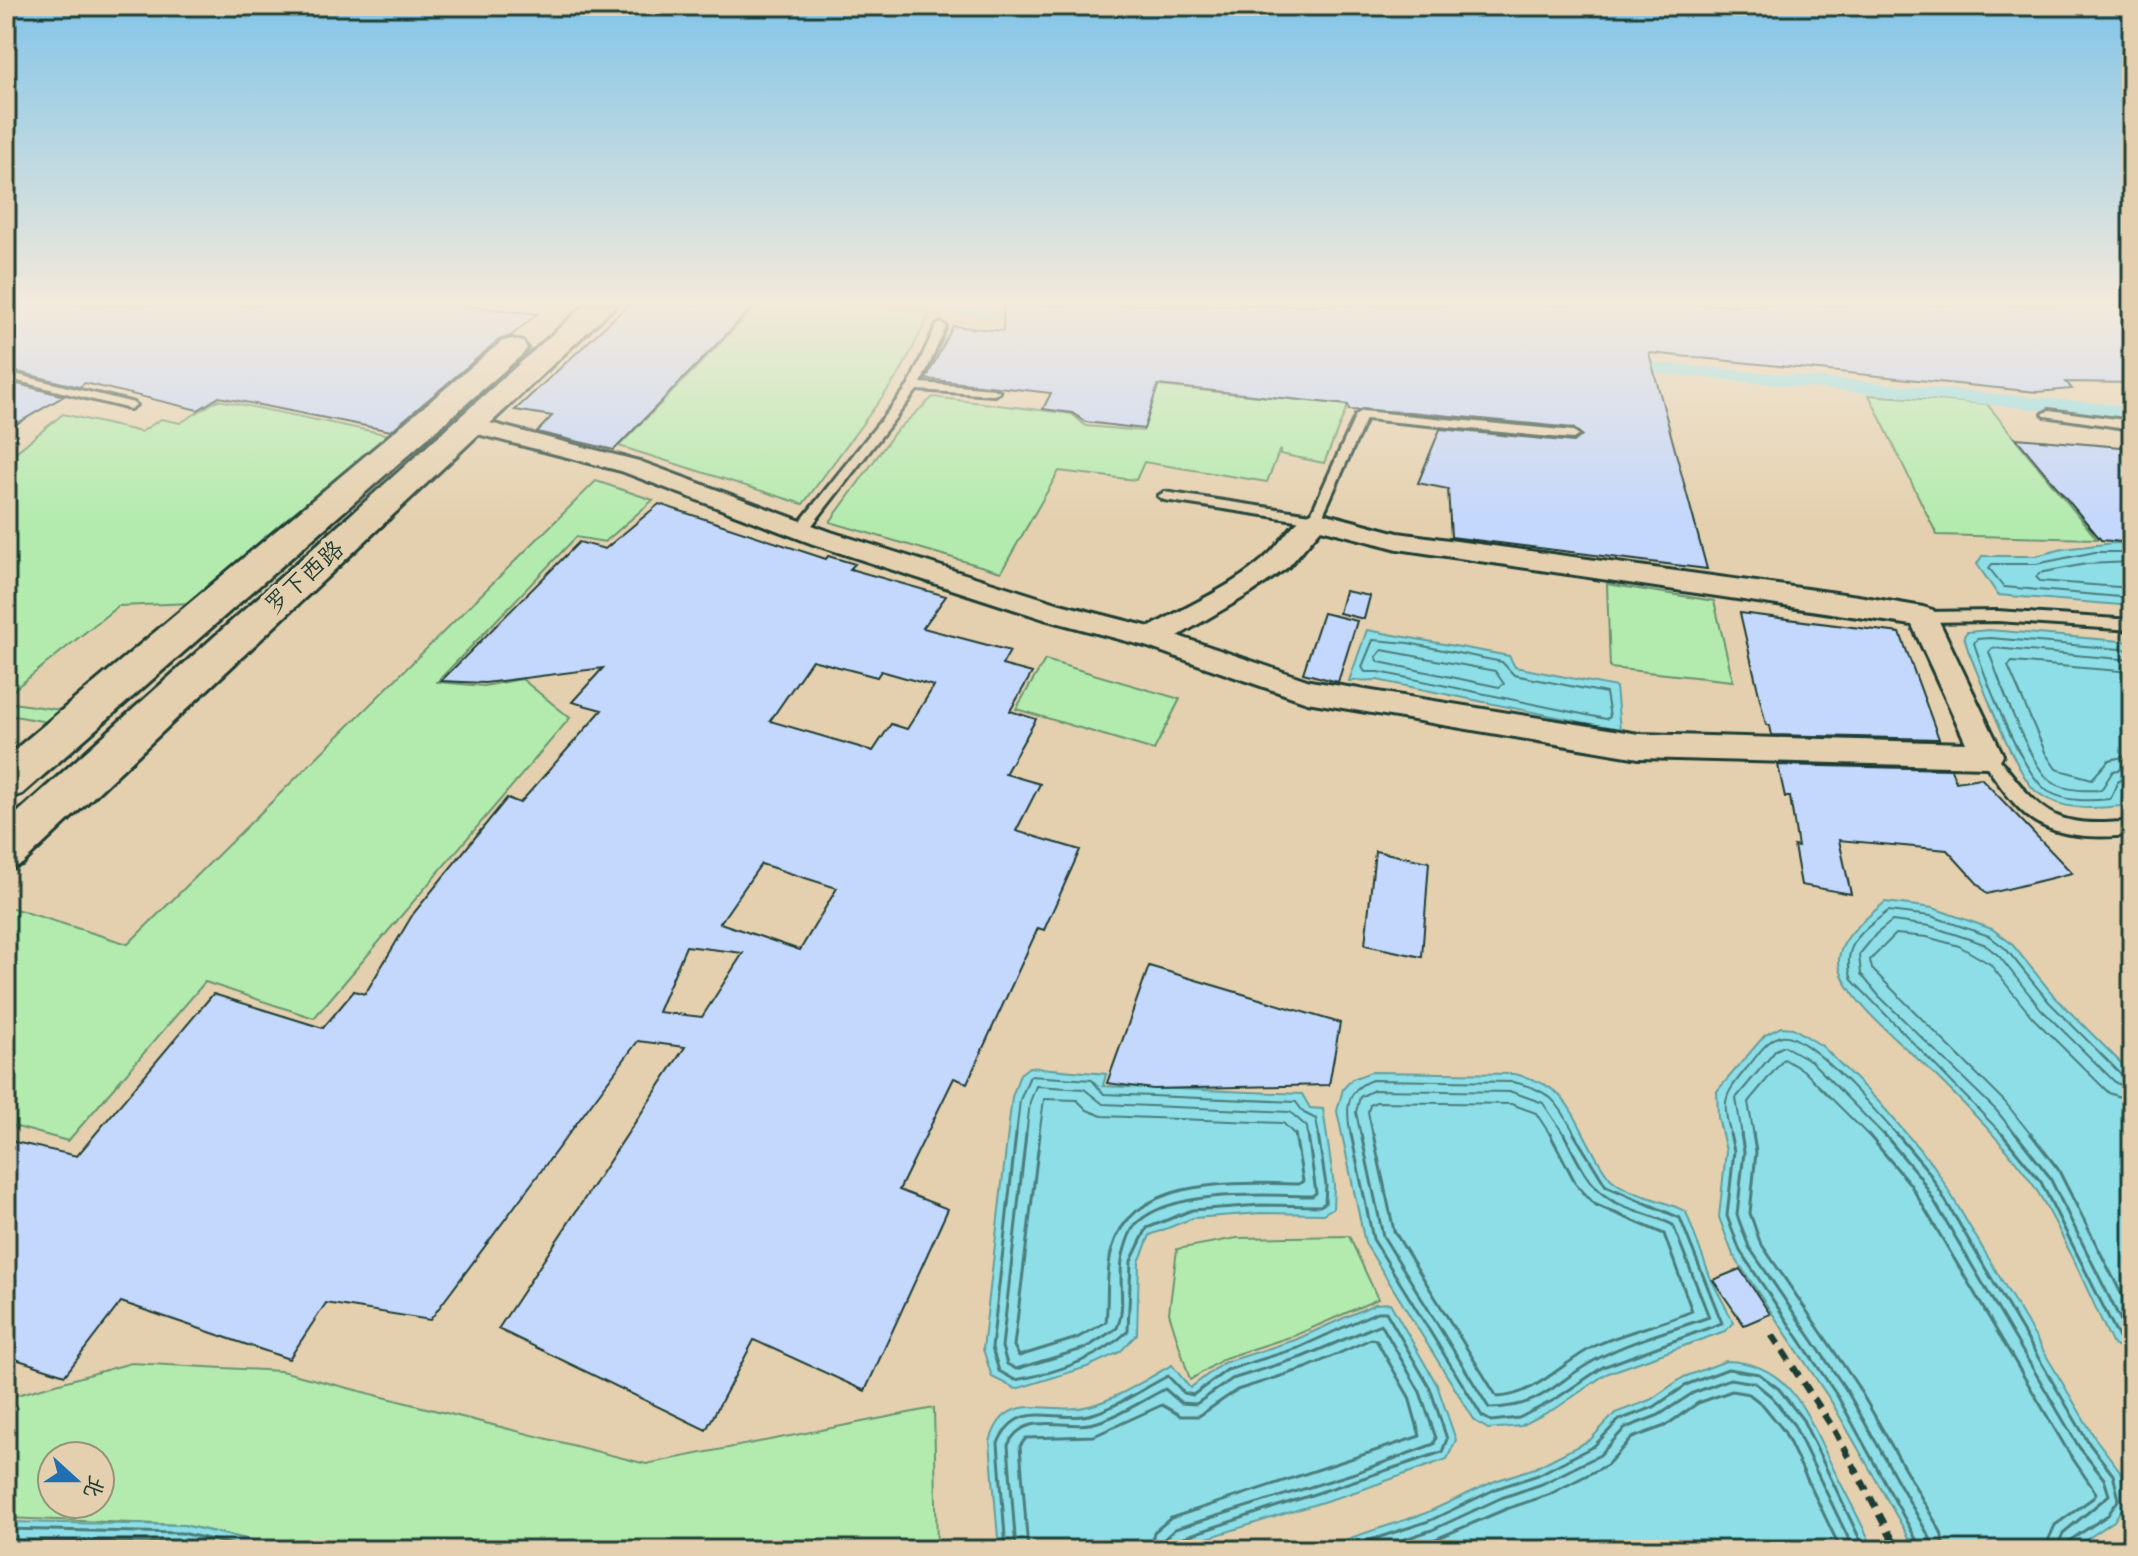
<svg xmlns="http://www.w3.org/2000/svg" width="2138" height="1556" viewBox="0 0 2138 1556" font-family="Itim,'LXGW WenKai TC',sans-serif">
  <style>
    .green { fill: #b3ebae; stroke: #699471; stroke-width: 2; fill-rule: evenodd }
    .water { fill: #8ddee7; stroke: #619e9f; stroke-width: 2 }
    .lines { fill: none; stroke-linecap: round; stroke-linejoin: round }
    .shore-far1 { stroke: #4b7d7c; stroke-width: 2 }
    .shore { stroke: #4b7d7c; stroke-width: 3 }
    .canal { fill: #8ddee7; fill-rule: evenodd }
    .building { fill: #c4d7fd; stroke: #1f3d34; stroke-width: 2; fill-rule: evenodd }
    .service-casing { stroke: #1f3d34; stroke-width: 6 }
    .minor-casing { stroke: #1f3d34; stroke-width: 6 }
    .secondary-casing { stroke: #1f3d34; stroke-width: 6 }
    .path { stroke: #1f3d34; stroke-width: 7; stroke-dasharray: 11 8; stroke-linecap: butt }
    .service { fill: #e4d0ae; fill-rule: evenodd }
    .minor { fill: #e4d0ae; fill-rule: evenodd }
    .secondary { fill: #e4d0ae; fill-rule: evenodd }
    .labels { text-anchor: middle; stroke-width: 8; stroke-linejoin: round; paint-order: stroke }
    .street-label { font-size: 24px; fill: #1f3d34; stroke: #e4d0ae }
  </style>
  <rect width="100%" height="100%" fill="#e4d0ae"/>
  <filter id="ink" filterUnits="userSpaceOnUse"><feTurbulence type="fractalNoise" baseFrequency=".0125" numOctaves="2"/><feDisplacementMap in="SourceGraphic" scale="16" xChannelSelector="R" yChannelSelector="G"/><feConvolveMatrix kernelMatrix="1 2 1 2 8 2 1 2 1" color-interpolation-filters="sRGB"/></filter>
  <g filter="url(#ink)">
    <!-- green -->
    <path class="green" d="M758 305H863L931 312 900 373 803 504 619 446Z
      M1158 386 1348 405 1324 463 1280 454V449L1267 482 1144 462 1136 480 1059 471 1001 572 830 522 895 432 933 397 1072 414 1086 426 1143 431Z
      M1869 395 1987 404 2097 539 1937 535Z
      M218 400 390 435 192 603 118 606 6 696V460L63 414 141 432 161 419 180 423Z
      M596 481 653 500 605 542 576 537 437 682 484 686 522 679 570 718 314 1018 205 982 68 1141 6 1124V906L128 944Z
      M1607 584 1714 601 1733 681 1610 668Z
      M1045 660 1180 699 1154 750 1016 709Z
      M6 702 67 711 52 723 15 716 6 719Z
      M1349 1236 1378 1299 1296 1335 1225 1358 1190 1380 1169 1313 1177 1249 1237 1238Z
      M131 1363 281 1371 646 1464 934 1408 937 1550H296L184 1525 6 1518V1398ZM100 1456V1504H52V1456Z"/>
    <!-- water -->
    <path class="water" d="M2114 543 2132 544V606L1998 595 1977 564 1982 556H2035L2063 549Z
      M1367 630 1509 656 1515 667 1616 687 1620 730 1377 680 1349 681Z
      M1989 630 2132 642V784L2123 786 2121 806C2092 809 2063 811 2038 793 2017 779 1980 678 1968 650L1964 636 1967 632Z
      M1885 902 1933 908 1992 929 2011 943 2055 997 2132 1074V1356L2113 1345C2089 1295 2063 1231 2034 1186 2007 1146 1971 1111 1937 1077 1911 1051 1842 999 1839 963 1837 939 1869 916 1885 902Z
      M1781 1027 1793 1028 1822 1046 1879 1102 1934 1166 2095 1438 2120 1471 2129 1498 2114 1521 2071 1550H1916L1831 1401 1733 1255 1719 1217 1726 1151 1718 1117 1717 1091 1765 1035Z
      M1029 1067 1106 1074 1103 1086 1302 1094 1310 1108 1323 1109 1334 1185 1333 1208 1323 1214 1261 1213 1193 1218 1150 1235 1139 1262 1137 1334 1120 1352 1087 1367 1016 1389 992 1377 983 1349 1012 1097 1020 1074Z
      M1371 1072 1514 1074C1567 1085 1570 1110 1594 1153 1599 1162 1604 1172 1611 1179 1631 1197 1663 1198 1686 1212L1711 1279 1734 1323 1725 1331 1606 1374 1558 1407 1521 1426 1488 1429 1475 1421 1365 1243 1337 1111 1343 1089 1352 1079Z
      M1390 1303 1437 1385 1456 1440 1447 1459 1361 1490 1169 1550H999L990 1442C1005 1386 1050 1417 1089 1406 1117 1399 1146 1379 1172 1365L1190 1388 1223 1363 1295 1340 1375 1304Z
      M1726 1361C1794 1362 1809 1421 1835 1472 1848 1498 1862 1524 1874 1550H1314L1426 1513 1495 1481 1535 1468 1590 1440 1615 1413 1650 1400 1684 1377Z
      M6 1522 183 1525 293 1550H6Z"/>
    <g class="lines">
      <!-- shore-far1 -->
      <path class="shore-far1" d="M2132 552H2095L2036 564H1992L1989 568 2004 587 2132 598
        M2132 562 2086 564 2039 573 2036 577 2040 581 2132 588
        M1373 640 1408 643 1502 662 1514 675 1606 693 1610 717 1606 719 1379 672H1365L1362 667Z
        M1382 650 1495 671 1504 684 1499 687 1379 662 1376 657Z
        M2132 650 1990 638 1977 639 1974 643C1984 675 2022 776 2049 792 2067 802 2090 801 2110 799L2118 781 2132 777
        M2132 660 1993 648 1989 652C1999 679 2030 768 2052 782 2066 791 2085 791 2101 790L2113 771 2132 767
        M2132 672 2012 662 2008 666 2046 754 2056 769 2092 779 2109 760 2132 755
        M1016 1136 1020 1100 1030 1076 1092 1080 1104 1094 1296 1102 1304 1113 1316 1119 1319 1136
        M1026 1136 1030 1102 1036 1086 1084 1089 1103 1104 1290 1112 1307 1127 1308 1136
        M1039 1136 1044 1099 1077 1100 1087 1110 1102 1116 1283 1123 1296 1136
        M1351 1136C1346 1111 1344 1090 1372 1080L1513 1082C1553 1091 1557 1102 1576 1136
        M1361 1136 1356 1112 1360 1097 1374 1090 1512 1092 1543 1103 1565 1136
        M1373 1136 1368 1112 1370 1105 1376 1102 1511 1104 1536 1113 1551 1136
        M1731 1136C1722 1100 1723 1097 1746 1069 1756 1058 1766 1039 1782 1036 1807 1031 1881 1117 1898 1136
        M1742 1136 1736 1098 1776 1050 1784 1046 1811 1061 1885 1136
        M1754 1136 1748 1102 1784 1059 1803 1070 1869 1136
        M2004 1136 1852 980C1840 945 1863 931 1888 911L1931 916 1989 936 2006 949 2049 1002 2123 1076 2132 1079
        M2017 1136 1996 1110 1879 996 1861 974 1859 955 1876 934 1892 921 1930 926 1984 944 1999 956 2041 1009 2116 1083 2132 1089
        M2032 1136 2005 1102 1872 969 1870 960 1896 934 1927 937 1959 946 1990 964 2032 1017 2109 1093 2132 1101"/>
      <!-- shore -->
      <path class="shore" d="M1016 1134 992 1348 999 1371 1015 1380C1056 1373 1097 1360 1128 1331L1131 1261 1147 1228 1192 1210 1261 1205 1320 1206 1325 1203 1326 1185 1318 1134
        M1026 1134 1002 1347 1007 1364 1016 1369 1086 1348 1117 1328C1127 1305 1117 1279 1123 1255 1126 1244 1130 1229 1138 1222 1175 1189 1265 1195 1312 1196L1316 1193 1308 1134
        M1040 1134 1014 1346 1019 1356 1077 1338 1106 1322C1109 1298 1105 1273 1112 1249 1133 1175 1237 1183 1299 1184L1303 1181 1295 1134
        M1351 1134 1373 1239 1482 1416 1491 1421 1519 1418 1554 1400 1603 1367 1722 1323 1680 1218 1606 1186 1574 1134
        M1361 1134 1383 1236 1489 1408C1545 1408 1555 1380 1599 1358 1633 1340 1673 1330 1709 1317L1673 1225C1658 1217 1641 1213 1625 1207 1591 1194 1579 1164 1564 1134
        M1373 1134 1394 1231 1497 1397C1538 1395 1561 1362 1597 1345 1627 1331 1661 1325 1692 1311L1664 1234 1594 1204 1576 1184 1550 1134
        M1730 1134 1734 1151 1727 1216 1740 1251 1838 1397 1922 1550
        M1741 1134 1744 1152 1737 1215 1749 1247 1847 1391 1930 1538 1933 1550
        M1753 1134 1756 1152 1750 1213 1760 1242 1857 1385 1941 1532 1945 1550
        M1868 1134 1910 1184 2069 1453 2096 1493 2093 1498 2055 1525 2044 1550
        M1884 1134 1920 1177 2079 1447 2104 1479 2109 1495 2063 1533 2056 1550
        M1897 1134 1928 1171 2088 1442 2113 1475 2119 1499 2108 1515 2069 1541 2066 1550
        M2002 1134 2041 1182 2119 1338 2132 1347
        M2016 1134 2049 1176 2126 1331 2132 1335
        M2031 1134 2058 1169 2132 1315
        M6 1529 182 1533 256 1550
        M6 1540 181 1543 211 1550
        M1006 1550 998 1443C1019 1395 1058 1426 1096 1413 1122 1404 1144 1388 1168 1376L1184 1393 1193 1395 1227 1370 1298 1348 1377 1312H1386L1430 1388 1447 1439 1442 1452 1178 1539 1173 1543 1172 1550
        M1016 1550 1008 1445C1025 1408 1067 1432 1098 1422 1122 1415 1143 1400 1165 1389L1181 1403 1196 1404 1232 1379 1302 1357 1381 1324 1420 1392 1436 1438 1434 1444 1355 1473 1175 1529 1165 1538 1162 1550
        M1028 1550 1020 1446 1026 1438 1094 1436 1162 1405 1181 1416H1199L1237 1390 1306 1368 1371 1339 1376 1340 1409 1397 1420 1436 1171 1518 1154 1532 1150 1550
        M1340 1550 1429 1521 1498 1488 1538 1475 1594 1446 1619 1420 1654 1407 1688 1384 1728 1369 1759 1374 1779 1389 1803 1420 1865 1550
        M1372 1550 1432 1530 1501 1498 1542 1484 1600 1455 1625 1428 1659 1415 1693 1393 1730 1379 1755 1383 1772 1397 1794 1425 1854 1550
        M1410 1550 1506 1509 1548 1495 1607 1465 1632 1438 1665 1426 1698 1403 1732 1391 1749 1394 1763 1405 1784 1431 1841 1550"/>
      <!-- canal -->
      <path class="canal" d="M901 305H976L1041 310 1050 316 1041 322 910 311Z
        M1617 359 2132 406V418L1610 369 1607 365 1610 361Z"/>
    </g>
    <!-- building -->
    <path class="building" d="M6 305H457L537 314 511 336 499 340 391 431 219 397 198 410 85 383 79 387 6 369Z
      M628 305H755L614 450 537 432 552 416 515 410Z
      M1004 305H2132V383L2066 382 2072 389 2037 392 1649 353 1707 569 1451 537 1448 489 1418 483 1440 429 1573 442 1582 436 1573 428 1410 412 1349 410 1348 405 1158 385 1144 429 1086 422 1072 413 1043 409 1051 393 926 379 953 326 1003 331Z
      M6 381 64 396 6 430Z
      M2016 438 2132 448V543L2101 540Z
      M659 504 826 559 828 556 855 564 850 569 946 596 923 628 1010 651 1002 665 1032 673 1010 711 1036 719 1005 774 1040 784 1016 831 1080 850 1044 930 1038 928 967 1083 954 1078 899 1190 948 1209 865 1391 754 1340 706 1430 498 1329 685 1047 638 1041 430 1320 326 1303 289 1359 121 1302 65 1375 6 1356V1140L77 1156 213 994 323 1028 354 991 365 994 413 914 507 798 520 803 602 710 572 702 603 668 485 683 441 681 579 542 605 549ZM812 660 877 677 881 671 934 686 907 729 891 724 873 751 770 721ZM761 864 837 888 800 950 720 923ZM686 946 743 953 702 1017 658 1012Z
      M1345 591 1370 596 1364 619 1339 613Z
      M1323 613 1357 621 1338 682 1303 673Z
      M1740 613 1900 633 1939 739 1772 735 1770 726 1766 725Z
      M1778 765 1951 769 1956 782 1981 778 2072 873 1987 894 1947 850 1839 840 1851 894 1801 885 1794 846 1798 847 1790 797H1785Z
      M1375 851 1429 862 1422 957 1365 945Z
      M1149 966 1340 1023 1329 1085 1153 1089 1107 1083Z
      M1740 1269 1770 1314 1744 1325 1713 1280Z"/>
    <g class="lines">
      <!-- service casing -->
      <g class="service-casing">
        <path id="service" d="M941 323 946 326 921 383 994 389 1000 392 994 395 917 390 806 533H796V527L909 385 936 326Z
          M6 372 134 403 136 405 130 409 6 378Z
          M2049 410 2132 421V429L2045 416 2043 414Z
          M1362 411 1573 431 1579 435 1573 439 1366 419 1321 519 1315 523 1164 500 1158 496 1164 492 1311 514 1356 415Z
          M1997 611 2132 620V630L1997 621 1923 622 1916 617 1923 612Z
          M1987 749 1993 751C2041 811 2048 830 2132 821V835C2097 838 2052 839 2024 813 2007 798 1995 777 1981 759L1979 755Z"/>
      </g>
      <!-- minor casing -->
      <g class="minor-casing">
        <path id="minor" d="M470 418 639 461 831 532 1060 604 1150 627C1189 605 1238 585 1271 552 1284 539 1296 516 1315 511L1398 533 1858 596 1923 607 1933 610 1937 617 2003 755 1998 763 1987 767 1639 758 1307 702 1145 646 1044 619 813 544 621 471 462 430 458 425 462 420ZM1321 529 1398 549 1912 625 1966 743 1639 734 1310 681 1178 636 1251 593 1288 567Z"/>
      </g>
      <!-- secondary casing -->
      <g class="secondary-casing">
        <path id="secondary" d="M585 305H616L22 864 6 870V823Z
          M512 339 523 342 527 348 523 354 22 794 6 799V757L501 342Z"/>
      </g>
      <!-- path -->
      <path class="path" d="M1772 1335 1835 1431 1898 1550"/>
      <!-- service -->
      <use href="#service" class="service"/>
      <!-- minor -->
      <use href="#minor" class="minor"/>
      <!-- secondary -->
      <use href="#secondary" class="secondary"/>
    </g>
  </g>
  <!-- sky -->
  <linearGradient id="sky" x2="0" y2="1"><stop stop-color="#83c5e8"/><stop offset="0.58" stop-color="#f3eadb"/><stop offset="1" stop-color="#f3eadb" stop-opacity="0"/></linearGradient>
  <rect width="2138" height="523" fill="url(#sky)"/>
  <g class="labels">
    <!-- street labels -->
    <g class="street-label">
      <text transform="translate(304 577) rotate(-42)" y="8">罗下西路</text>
    </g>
  </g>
  <!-- margin -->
  <rect width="2138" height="1556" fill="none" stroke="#e4d0ae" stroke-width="32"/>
  <rect x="16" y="16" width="2106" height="1524" fill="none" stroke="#1f3d34" stroke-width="3" filter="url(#ink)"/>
  <!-- north arrow -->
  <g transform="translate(76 1480) rotate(111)"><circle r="38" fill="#e4d0ae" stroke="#95957d" stroke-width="2"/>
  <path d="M0-6L14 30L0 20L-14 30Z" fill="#1f6fb2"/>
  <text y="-12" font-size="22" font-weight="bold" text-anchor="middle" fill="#1f3d34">北</text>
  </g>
</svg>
